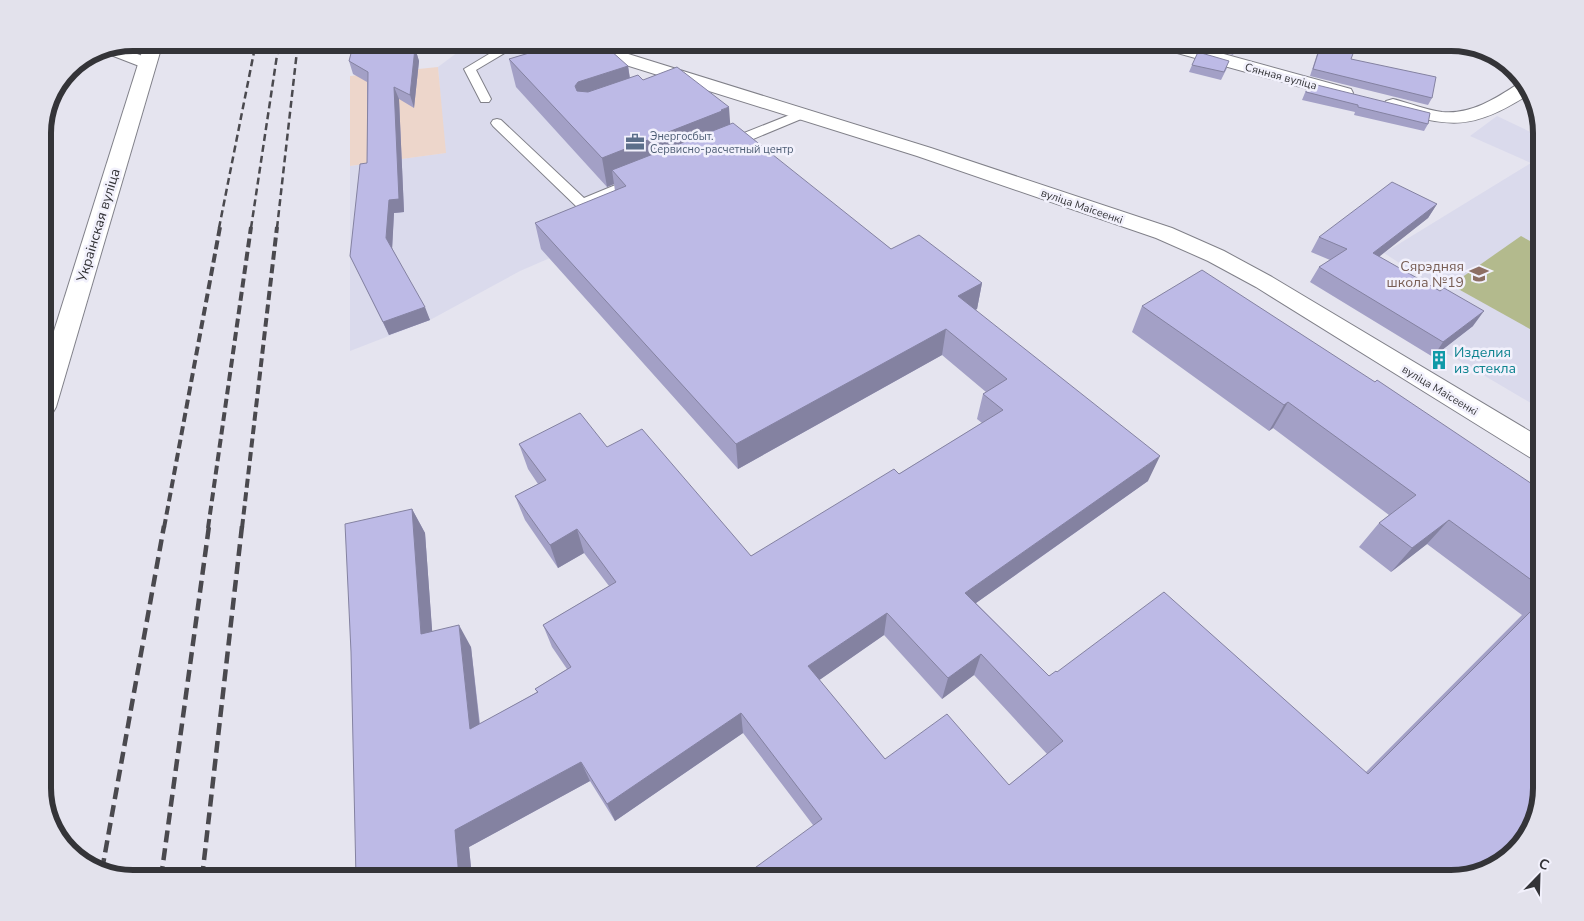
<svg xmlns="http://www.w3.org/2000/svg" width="1584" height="921" viewBox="0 0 1584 921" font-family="'Nunito Sans',sans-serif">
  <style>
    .built { fill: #dadaec }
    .industrial { fill: #edd6cb }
    .green { fill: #b3ba8d }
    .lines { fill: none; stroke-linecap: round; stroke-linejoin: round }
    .lane-casing { stroke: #808089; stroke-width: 2 }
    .street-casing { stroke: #808089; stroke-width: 2 }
    .secondary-casing { stroke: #808089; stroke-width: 2 }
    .lane { fill: #fff; fill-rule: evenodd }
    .street { fill: #fff; fill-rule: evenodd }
    .secondary { fill: #fff; fill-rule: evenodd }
    .rail-far2 { stroke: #4a494e; stroke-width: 2.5; stroke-dasharray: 7 4; stroke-linecap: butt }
    .rail-far1 { stroke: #4a494e; stroke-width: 4; stroke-dasharray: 9 4.5; stroke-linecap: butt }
    .rail { stroke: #4a494e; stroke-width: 4.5; stroke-dasharray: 12 6; stroke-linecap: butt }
    .wall { fill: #a3a0c6; fill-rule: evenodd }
    .shaded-wall { fill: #8482a1 }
    .building { fill: #bdbae6; stroke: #8482a1; fill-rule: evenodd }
    .labels { text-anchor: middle; stroke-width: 5; stroke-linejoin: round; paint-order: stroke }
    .far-street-label { font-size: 11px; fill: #343438; stroke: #f2f1fc }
    .far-service-label { font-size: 11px; fill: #4e5e75; stroke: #f2f1fc; text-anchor: start }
    .street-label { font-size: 14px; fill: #343438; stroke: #f2f1fc }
    .education-label { font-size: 14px; fill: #785e54; stroke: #f2f1fc; text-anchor: end }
    .culture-label { font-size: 14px; fill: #0d838f; stroke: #f2f1fc; text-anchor: start }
    .rim { fill: none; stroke: #343438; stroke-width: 6 }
  </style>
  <rect width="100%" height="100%" fill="#e5e4ef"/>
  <!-- built -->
  <path class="built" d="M470 43H550L731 135 583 216 542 249 550 258 520 271 430 320 350 351V166L445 153 438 67Z
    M1497 116 1541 137V409L1402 327 1450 296 1384 253 1531 163 1470 136Z"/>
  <!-- industrial -->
  <path class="industrial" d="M438 67 446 153 350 166V76Z"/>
  <!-- green -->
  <path class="green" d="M1521 236 1541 247V330L1537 333 1451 285Z"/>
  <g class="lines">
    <!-- lane casing -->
    <g class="lane-casing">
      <path id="lane" d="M509 42H523L476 70 491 99 489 102H481L464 69Z
        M802 110 808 114 806 117 734 147H724L723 144 724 141Z
        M497 119 501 120 584 198 630 179H640L642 182 640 185 587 207H577L493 126 491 123 493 120Z"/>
    </g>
    <!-- street casing -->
    <g class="street-casing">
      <path id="street" d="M576 42H599L609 48 931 148 1172 228 1224 251 1272 277 1541 438V461L1531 458 1256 287 1208 261 1156 238 917 156 597 56Z
        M1149 42H1180L1351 89 1353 93 1351 97 1344 99 1152 46Z
        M116 46 153 60 156 64 153 68 147 69 98 50Z
        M1521 82 1529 88 1531 93C1471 131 1452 128 1386 109L1383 105 1386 101 1393 99C1409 103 1426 110 1442 112 1472 115 1498 97 1521 82Z"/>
    </g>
    <!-- secondary casing -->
    <g class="secondary-casing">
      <path id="secondary" d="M145 42H163L56 407 52 414 43 417V366Z"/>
    </g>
    <!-- lane -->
    <use href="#lane" class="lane"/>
    <!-- street -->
    <use href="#street" class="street"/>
    <!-- secondary -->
    <use href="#secondary" class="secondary"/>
    <!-- rail-far2 -->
    <path class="rail-far2" d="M219 228 256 42
      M251 228 279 42
      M277 228 298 42"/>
    <!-- rail-far1 -->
    <path class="rail-far1" d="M164 528 220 227
      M208 528 251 227
      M242 528 277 227"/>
    <!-- rail -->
    <path class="rail" d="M102 870 164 526
      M161 878 209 526
      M202 878 242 526"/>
  </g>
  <!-- wall -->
  <path class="wall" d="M544 42 628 66 630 78 643 80 730 124 891 249 982 283 977 309 975 310 1148 481 976 603 1049 676 1057 672 1366 772 1522 615 1427 544 1391 572 1359 547 1379 523 1389 515 1273 428 1269 431 1132 332 1142 306 1541 490 1542 788 813 825 743 733 615 821 590 781 469 847 472 878H356L412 509 425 533 432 631 471 647 480 724 537 692 535 689 567 669 552 647 543 625 609 586 584 553 558 568 525 520 515 496 538 484 528 469 519 444 607 447 751 556 899 474 982 423 977 419 983 394 986 392 942 355 738 469 541 249 535 223 615 191 614 184 607 187 516 87 509 59 545 48ZM884 635 942 699 974 675 1047 754 1009 785 885 759 819 680Z
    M1203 42H1239L1233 55 1202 46Z
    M1321 44 1351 59 1432 98 1428 105 1310 76 1318 51Z
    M415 48 419 61 414 108 399 99 404 212 394 213 392 248 430 320 389 335 350 256 367 163V82L353 74 349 61Z
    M1192 65 1227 68 1221 80 1189 72Z
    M1309 83 1428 124 1424 131 1354 115 1355 112 1302 100Z
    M1437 204 1428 218 1379 256 1473 326 1433 357 1310 282 1319 267 1330 260 1311 252 1319 237Z"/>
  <!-- shaded-wall -->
  <path class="shaded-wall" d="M408 42H411L412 62 408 49Z
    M415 48 419 61 414 108 410 95Z
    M628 66 632 94 583 110 575 86 578 82Z
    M394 87 399 99 404 212 394 213 392 251 386 238Z
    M729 107 731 135 612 170 614 184 607 187 602 158Z
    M1437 204 1428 218 1365 268 1373 253Z
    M982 283 977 309 953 322 958 296Z
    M425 307 430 320 389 335 383 322Z
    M1484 311 1473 326 1433 357 1443 342Z
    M946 329 942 355 738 469 736 444Z
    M1288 402 1273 428 1269 431 1284 405Z
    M1160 456 1148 481 959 615 965 593Z
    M412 509 425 533 434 656 421 634Z
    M1449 520 1427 544 1391 572 1412 548Z
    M577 529 584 553 558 568 550 545Z
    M887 613 884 635 808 688V666Z
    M459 625 471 647 482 749 470 729Z
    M981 654 974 675 942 699 948 678Z
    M741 713 743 733 615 821 607 804Z
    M581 762 590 781 469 847 472 878H459L455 830Z"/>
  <!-- building -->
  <path class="building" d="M354 42H408V49L415 48 410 95 394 87 399 199 389 200 386 238 425 307 383 322 350 256 360 164 367 163 368 72 349 61Z
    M545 42H601L628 66 578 82 575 86 577 91 588 92 638 75 643 80 677 67 729 107 721 110 722 111 602 158 509 59 549 47Z
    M1218 42H1238L1236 47Z
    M1321 44 1354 51 1351 59 1436 77 1432 98 1313 69Z
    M1198 52 1229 61 1224 72 1192 65Z
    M1309 83 1430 113 1428 124 1358 107V105L1306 92Z
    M733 123 891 249 919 235 982 283 958 296 1160 456 965 593 1049 676 1056 671 1057 672 1164 592 1368 774 1541 601 1542 788 1530 833 1496 866 1451 878H741L822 819 741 713 607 804 581 762 455 830 459 878H356L351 652 345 524 412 509 421 634 459 625 470 729 538 692 535 689 571 667 543 625 616 582 577 529 550 545 515 496 546 480 519 444 580 413 607 447 642 429 751 556 894 469 899 474 1003 410 983 394 1007 379 946 329 736 444 535 223 626 186 612 170ZM887 613 948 678 981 654 1063 741 1009 785 947 714 885 759 808 666Z
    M1392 182 1437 204 1373 253 1440 291 1444 288 1484 311 1443 342 1319 267 1347 249 1319 237Z
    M1202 270 1375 382 1377 380 1541 490V587L1449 520 1412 548 1379 523 1416 495 1288 402 1284 405 1142 306Z"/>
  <!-- icons -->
  <defs>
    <g id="office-bare" transform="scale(1.5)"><path d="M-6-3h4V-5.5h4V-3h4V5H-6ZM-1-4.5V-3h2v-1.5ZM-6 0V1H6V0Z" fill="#5c6f8a" stroke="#f2f1fc" stroke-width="2.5" paint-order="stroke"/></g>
    <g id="school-bare" transform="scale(1.5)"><path d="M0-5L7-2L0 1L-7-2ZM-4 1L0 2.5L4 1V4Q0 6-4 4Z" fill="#8d6e63" stroke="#f2f1fc" stroke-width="2.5" paint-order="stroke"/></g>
    <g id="building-bare" transform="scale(1.5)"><path d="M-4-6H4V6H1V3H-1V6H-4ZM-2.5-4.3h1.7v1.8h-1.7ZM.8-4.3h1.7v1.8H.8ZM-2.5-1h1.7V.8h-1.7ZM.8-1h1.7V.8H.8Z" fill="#0f9aa8" stroke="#f2f1fc" stroke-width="2.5" paint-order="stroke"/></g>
  </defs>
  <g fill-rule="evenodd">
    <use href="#office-bare" x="635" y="142"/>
    <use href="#school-bare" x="1479" y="274"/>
    <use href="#building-bare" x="1439" y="360"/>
  </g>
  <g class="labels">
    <!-- far-street labels -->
    <g class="far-street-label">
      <text transform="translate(1281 76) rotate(15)" y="4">Сянная вуліца</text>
      <text transform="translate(1082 206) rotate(19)" y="4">вуліца Маісеенкі</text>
      <text transform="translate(1440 390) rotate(31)" y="4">вуліца Маісеенкі</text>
    </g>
    <!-- far-service labels -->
    <g class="far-service-label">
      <text x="650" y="140">Энергосбыт.<tspan x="650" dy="13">Сервисно-расчетный центр</tspan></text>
    </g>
    <!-- street labels -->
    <g class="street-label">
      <text transform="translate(98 225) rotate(-73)" y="5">Украінская вуліца</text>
    </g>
    <!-- education labels -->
    <g class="education-label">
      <text x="1464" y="271">Сярэдняя<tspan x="1464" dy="16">школа №19</tspan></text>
    </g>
    <!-- culture labels -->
    <g class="culture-label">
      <text x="1454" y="357">Изделия<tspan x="1454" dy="16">из стекла</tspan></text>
    </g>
  </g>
  <!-- crop -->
  <path d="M0 0H1584V921H0ZM133 51H1451A82 82 0 0 1 1533 133V788A82 82 0 0 1 1451 870H133A82 82 0 0 1 51 788V133A82 82 0 0 1 133 51Z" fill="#e3e2ec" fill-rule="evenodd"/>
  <path class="rim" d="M133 51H1451A82 82 0 0 1 1533 133V788A82 82 0 0 1 1451 870H133A82 82 0 0 1 51 788V133A82 82 0 0 1 133 51Z"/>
  <!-- north arrow -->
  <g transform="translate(1539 876) rotate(23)" stroke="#f2f1fc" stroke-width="4" paint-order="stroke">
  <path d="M0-4L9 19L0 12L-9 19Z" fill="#343438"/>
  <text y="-8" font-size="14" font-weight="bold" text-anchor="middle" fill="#343438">С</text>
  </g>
</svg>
